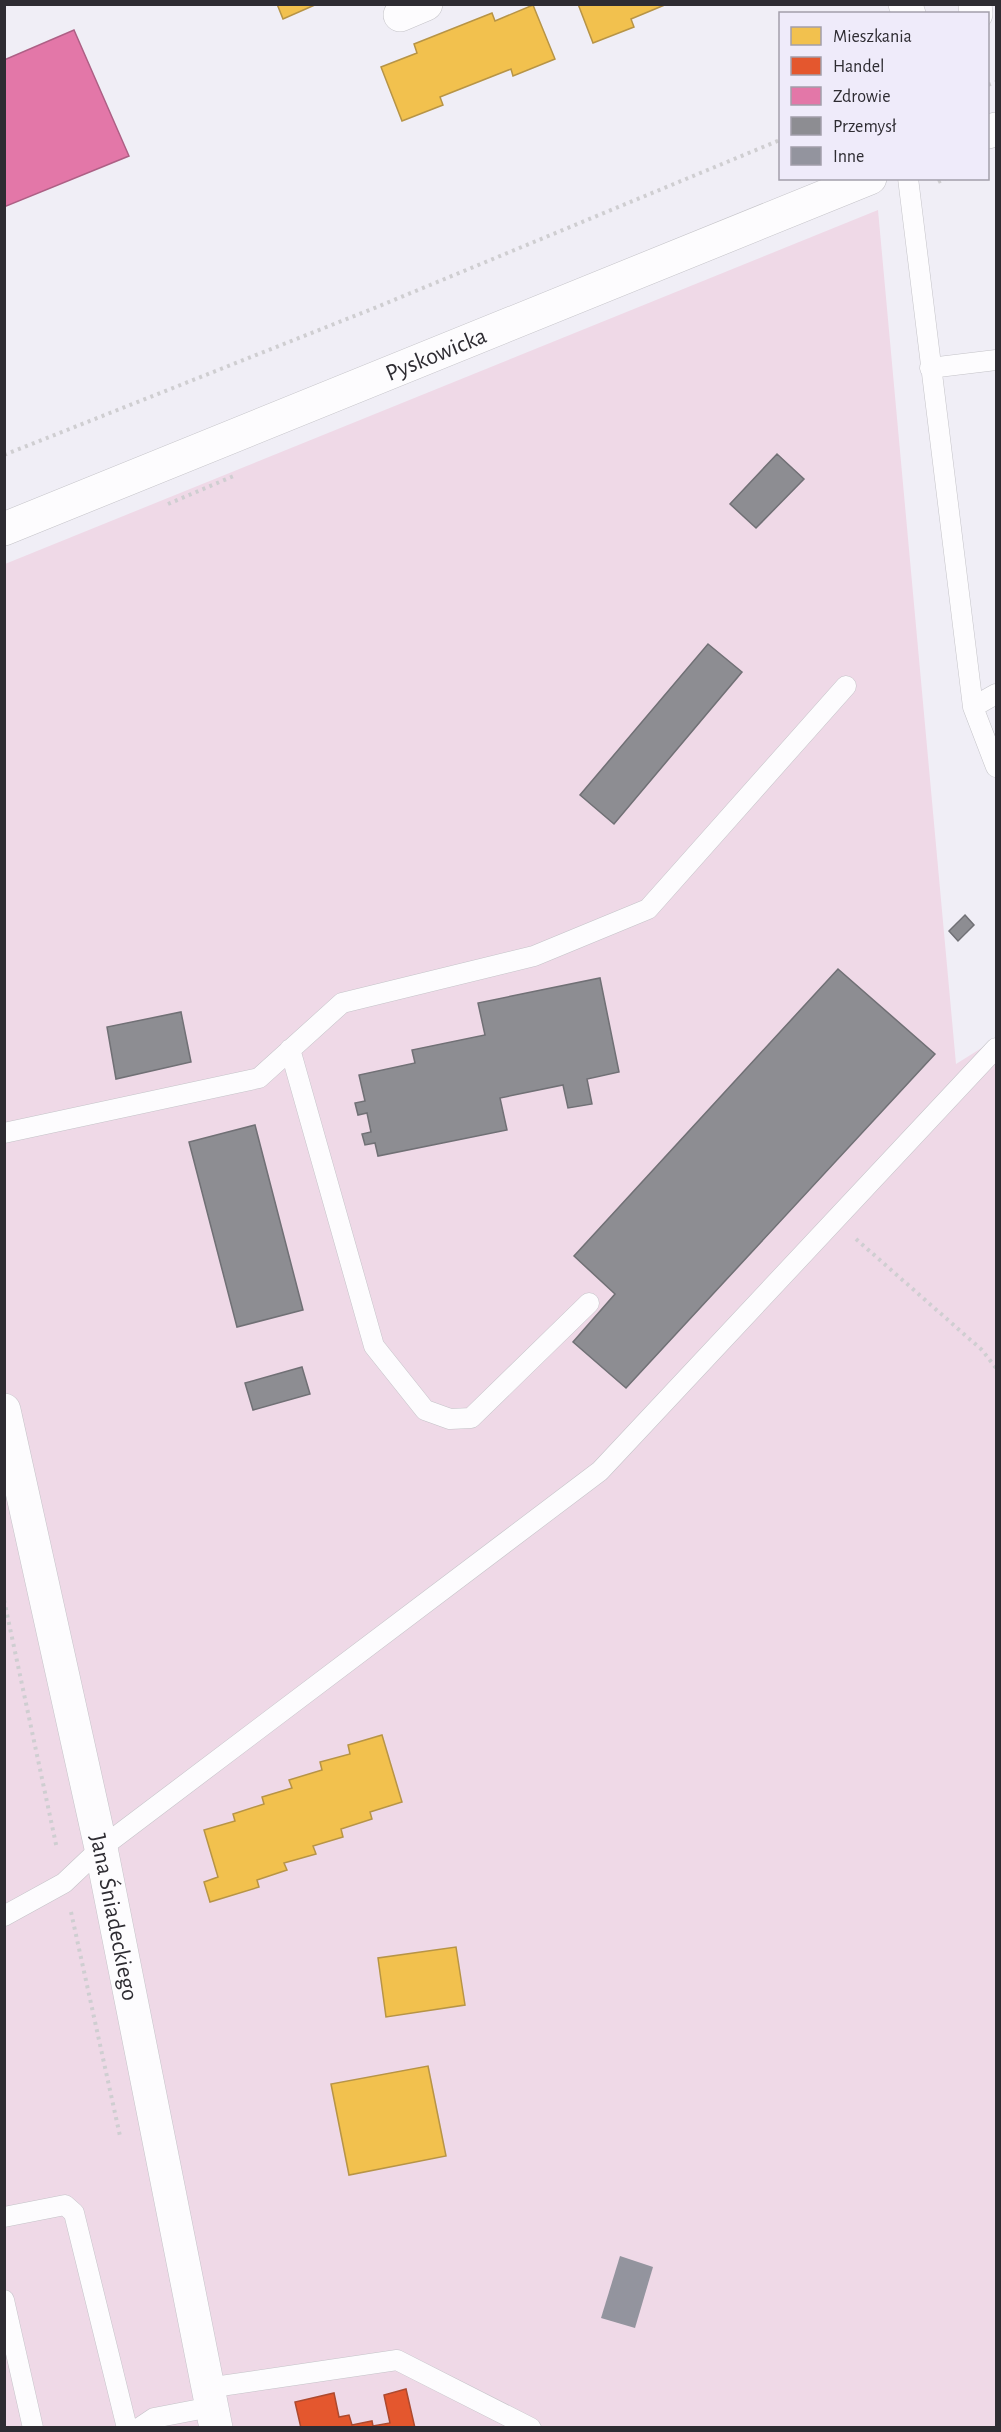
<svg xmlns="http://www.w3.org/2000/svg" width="1001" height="2432" viewBox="0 0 1001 2432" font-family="'Alegreya Sans',sans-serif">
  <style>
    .green { fill: #efd9e7 }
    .homes { fill: #f2c14e; stroke: #b79446; stroke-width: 1.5 }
    .shops { fill: #e4572e; stroke: #ad4a2f; stroke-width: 1.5 }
    .health { fill: #e377a8; stroke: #ad6085; stroke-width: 1.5 }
    .industry { fill: #8d8d92; stroke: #707075; stroke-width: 1.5 }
    .building { fill: #93949e }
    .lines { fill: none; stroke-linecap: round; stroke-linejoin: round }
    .service-casing { stroke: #c4c3c8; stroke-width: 21 }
    .minor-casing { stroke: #c4c3c8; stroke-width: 34 }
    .tertiary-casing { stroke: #c4c3c8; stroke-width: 34 }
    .path { stroke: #cfced1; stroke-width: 4; stroke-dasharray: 3 4.5; stroke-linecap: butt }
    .service { stroke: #fdfcfe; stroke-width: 20 }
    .minor { stroke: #fdfcfe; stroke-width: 33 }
    .tertiary { stroke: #fdfcfe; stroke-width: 33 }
    .labels { text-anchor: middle; stroke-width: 6; stroke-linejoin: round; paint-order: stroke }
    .street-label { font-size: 24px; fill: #2e2c32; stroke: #efebfa }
  </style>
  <rect width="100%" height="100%" fill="#f0eef6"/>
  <!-- green -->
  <path class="green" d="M878 210 956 1064 996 1039V2427H5V564Z"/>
  <!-- homes -->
  <path class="homes" d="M277 4H317L283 19Z
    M578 4H667L631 19 634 27 593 43Z
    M533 5 555 59 513 76 511 69 440 97 443 105 402 121 381 67 417 53 414 44 492 13 495 21Z
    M382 1735 402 1802 370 1812 372 1819 341 1829 343 1837 313 1846 316 1854 284 1863 287 1870 257 1880 259 1887 210 1902 204 1882 218 1877 204 1830 235 1821 233 1814 264 1804 262 1797 292 1788 289 1780 322 1770 320 1762 350 1754 348 1745Z
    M456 1947 465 2005 386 2017 378 1958Z
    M428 2066 446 2156 349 2175 331 2084Z"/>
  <!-- shops -->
  <path class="shops" d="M406 2389 415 2428H301L295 2402 334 2393 339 2417 349 2415 352 2425 372 2421 373 2426 390 2423 384 2395Z"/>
  <!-- health -->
  <path class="health" d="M74 30 129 156 4 207V60Z"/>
  <!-- industry -->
  <path class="industry" d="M777 454 804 479 756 528 730 504Z
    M708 644 742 672 614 824 580 795Z
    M965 915 974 925 958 941 949 931Z
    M838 969 935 1054 626 1388 573 1342 615 1294 574 1256Z
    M600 978 619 1072 587 1079 592 1104 568 1108 563 1085 500 1098 507 1130 378 1156 375 1143 365 1145 362 1134 371 1132 367 1113 358 1115 355 1103 365 1101 359 1075 415 1063 412 1050 485 1035 478 1003Z
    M181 1012 191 1062 116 1079 107 1027Z
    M255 1125 303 1310 237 1327 189 1142Z
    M302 1367 310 1394 253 1410 245 1383Z"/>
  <!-- building -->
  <path class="building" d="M620 2256 653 2267 635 2328 601 2318Z"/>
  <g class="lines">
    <!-- service casing -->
    <g class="service-casing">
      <path id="service" d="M908 178 973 707 996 767
        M930 368 996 360
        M973 707 996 694
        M290 1049 374 1346 425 1410 450 1419 471 1418 589 1303
        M4 1133 259 1078 342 1003 534 956 648 909 846 686
        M4 1916 64 1883 101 1848 600 1471 996 1048
        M4 2217 65 2205 74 2213 127 2428
        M4 2300 33 2428
        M207 2388 397 2360 531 2428
        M139 2428 154 2418 211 2407"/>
    </g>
    <!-- minor casing -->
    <g class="minor-casing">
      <g id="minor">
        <path d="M905 4 909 14"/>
        <path d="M975 4 976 14"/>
        <path d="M400 15 426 4"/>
        <path id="s1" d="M4 1410 101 1848 216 2428"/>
      </g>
    </g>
    <!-- tertiary casing -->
    <g class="tertiary-casing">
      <g id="tertiary">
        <path d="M988 132 996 129"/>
        <path id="s2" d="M4 529 870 178"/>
      </g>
    </g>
    <!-- path -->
    <path class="path" d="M988 85 996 82
      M938 182 946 178
      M4 455 377 307 780 140
      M168 504 236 475
      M856 1239 982 1350 996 1368
      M4 1600 57 1849
      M71 1912 120 2136"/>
    <!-- service -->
    <use href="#service" class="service"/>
    <!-- minor -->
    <use href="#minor" class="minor"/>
    <!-- tertiary -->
    <use href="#tertiary" class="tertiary"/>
  </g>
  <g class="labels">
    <!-- street labels -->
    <g class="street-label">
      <text dy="8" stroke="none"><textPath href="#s2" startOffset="466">Pyskowicka</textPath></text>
      <text dy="8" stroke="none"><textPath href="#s1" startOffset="519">Jana Śniadeckiego</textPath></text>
    </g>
  </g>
  <!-- border -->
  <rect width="1001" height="2432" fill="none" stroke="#2e2c32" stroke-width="12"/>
  <!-- legend -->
  <rect x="779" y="12" width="210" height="168" fill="#efebfa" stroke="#a29faa" stroke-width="1.5"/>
  <rect x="791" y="27" width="30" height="18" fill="#f2c14e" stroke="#a29faa" stroke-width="1.5"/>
  <text x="833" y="42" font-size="18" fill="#2e2c32">Mieszkania</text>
  <rect x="791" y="57" width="30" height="18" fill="#e4572e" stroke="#a29faa" stroke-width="1.5"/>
  <text x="833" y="72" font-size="18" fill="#2e2c32">Handel</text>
  <rect x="791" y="87" width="30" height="18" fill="#e377a8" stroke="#a29faa" stroke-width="1.5"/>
  <text x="833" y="102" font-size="18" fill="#2e2c32">Zdrowie</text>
  <rect x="791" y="117" width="30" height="18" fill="#8d8d92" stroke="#a29faa" stroke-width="1.5"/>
  <text x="833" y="132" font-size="18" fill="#2e2c32">Przemysł</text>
  <rect x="791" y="147" width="30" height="18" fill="#93949e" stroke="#a29faa" stroke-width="1.5"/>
  <text x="833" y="162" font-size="18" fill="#2e2c32">Inne</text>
</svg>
